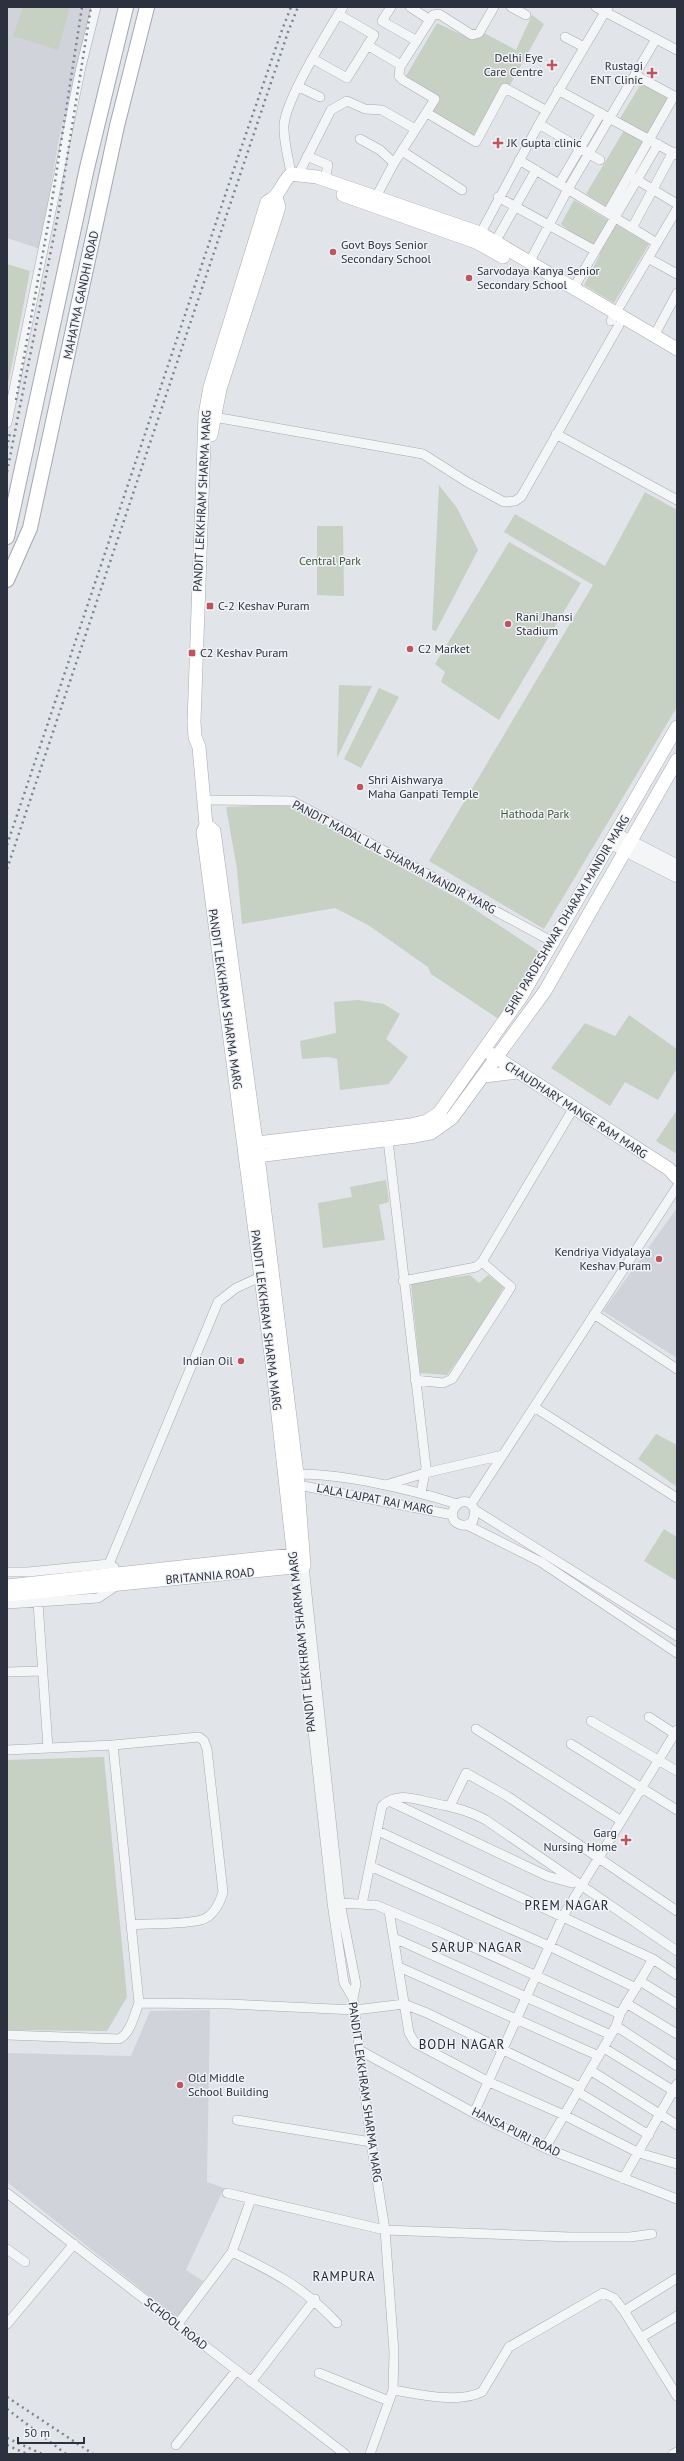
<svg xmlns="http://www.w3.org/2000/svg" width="684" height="2461" viewBox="0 0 684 2461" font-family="'PT Sans',sans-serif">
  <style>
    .built { fill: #d0d3da }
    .green { fill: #c6d1c3 }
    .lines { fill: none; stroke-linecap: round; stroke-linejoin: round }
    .minor-casing { stroke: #a7abb2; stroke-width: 10 }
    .tertiary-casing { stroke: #a7abb2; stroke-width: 12 }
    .secondary-casing { stroke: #a7abb2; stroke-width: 14 }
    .primary-casing { stroke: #a2a8b3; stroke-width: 16 }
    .minor { stroke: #f4f5f7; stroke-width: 9 }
    .tertiary { stroke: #f4f5f7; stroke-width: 11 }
    .secondary { stroke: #fff; stroke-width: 13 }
    .primary { stroke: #fff; stroke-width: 14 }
    .rail { stroke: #7d8390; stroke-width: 2.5; stroke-dasharray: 2 4; stroke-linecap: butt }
    .poi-dot { fill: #bf545e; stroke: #f1f3f6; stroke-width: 1.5 }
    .labels { text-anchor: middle; stroke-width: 3; stroke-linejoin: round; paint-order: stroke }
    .poi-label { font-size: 12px; fill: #2b313e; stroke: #f1f3f6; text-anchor: start }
    .street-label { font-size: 12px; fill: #2b313e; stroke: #f1f3f6 }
    .park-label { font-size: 12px; fill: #3e583a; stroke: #f1f3f6 }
    .neighbourhood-label { font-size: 13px; letter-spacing: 1px; fill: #1e222f; stroke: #f1f3f6 }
  </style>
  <rect width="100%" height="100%" fill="#e1e4e8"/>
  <!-- built -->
  <path class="built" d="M7 7H92L59 138 40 249 7 238Z
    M677 1208V1358L603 1311Z
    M210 2010 207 2182 224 2188 186 2270 203 2281 177 2318 7 2182V2053L131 2056 150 2011Z"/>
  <!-- green -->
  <path class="green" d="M23 7H70L58 50 13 36Z
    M532 15 544 24 510 85 502 84 475 138 432 112 439 98 406 76 437 23 473 40 484 33 516 50Z
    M642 82 670 96 607 207 586 194 626 127 619 120Z
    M574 200 649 244 614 303 584 285 600 255 561 224Z
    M7 264 30 271 7 390Z
    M439 485 457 508 478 550 436 631 432 630Z
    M645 492 677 510V707L544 929 429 861 593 585 504 532 515 514 605 566Z
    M317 526H343L344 596 317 595Z
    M509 542 581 583 499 720 441 682 445 672 435 664Z
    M339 685 372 686 337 758Z
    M379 688 399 697 361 768 344 759Z
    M288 805 462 901 541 953 500 1020 431 974 428 967 368 925 335 908 242 924 237 869 226 807Z
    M358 1000 384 1004 400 1014 386 1039 408 1057 389 1084 340 1090 337 1059 328 1057 302 1059 300 1041 336 1033 334 1002Z
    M629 1015 677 1049V1068L658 1100 625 1082 610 1106 551 1068 585 1023 615 1036Z
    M677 1110V1154L656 1141Z
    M386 1180 389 1202 379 1205 385 1240 323 1248 318 1203 352 1197 350 1187Z
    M470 1275 479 1283 488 1275 504 1287 477 1333 447 1375 420 1373 411 1283Z
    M656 1434 677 1445V1487L638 1459Z
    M664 1529 677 1537V1581L644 1561Z
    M104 1757 127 1997 107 2031 7 2030V1760Z"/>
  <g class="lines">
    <!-- minor casing -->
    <g class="minor-casing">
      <path id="minor" d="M391 7 382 21 417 41
        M410 7 430 20
        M511 7 526 15
        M596 7 677 50
        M565 37 584 47
        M367 45 401 65
        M313 59 347 78 374 35 338 14
        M299 87 320 97
        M558 90 677 155
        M427 113 476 142 505 88 547 111
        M539 124 600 160
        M360 139 380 150 394 163
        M402 151 462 190
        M307 156 328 165 325 179
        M519 160 657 243
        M291 174C289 159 283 141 284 125 286 99 328 31 343 7
        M298 175 331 110 347 101 365 109 382 110 415 129
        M634 178 677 204
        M559 184 601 113
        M376 197 394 163 435 99 403 80 399 76 400 67 433 15 439 14 472 35 479 33 494 7
        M498 197 594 250
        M608 212 674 96 635 75
        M632 228 673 152
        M478 238 539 124 608 7
        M495 242 536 170
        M648 258 677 274
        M529 263 568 189 656 39
        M573 289 658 144
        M611 321 677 209
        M654 336 677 293
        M214 417 423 454 467 482 504 502 515 501 521 497 619 325
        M7 423 81 67 96 7
        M556 434 677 500
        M204 800 292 801 553 942
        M388 1140 426 1467 421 1493
        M403 1281 476 1267 482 1262 573 1109
        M594 1314 677 1369
        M415 1380 443 1383 452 1379 511 1287 482 1262
        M534 1407 677 1498
        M293 1474C342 1473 410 1489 457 1504
        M293 1484 453 1515
        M386 1485 425 1473 503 1455
        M471 1504 677 1187
        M475 1510 473 1521C470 1524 467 1526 462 1525 439 1520 463 1486 475 1510L677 1636
        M467 1525 541 1562 677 1653
        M109 1564 218 1302 236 1288 260 1277
        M304 1566 340 1903 356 1984 353 1998
        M295 1568 332 1903 344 1983 353 1998 371 2142 385 2230 394 2352 393 2390 370 2454
        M7 1572H28L109 1564 114 1567
        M38 1603 48 1748
        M7 1604 98 1598 116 1586
        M7 1672 42 1671
        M649 1717 675 1734
        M591 1721 677 1771
        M476 1729 620 1820
        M571 1744 677 1810
        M7 1750 113 1745 199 1737 204 1741 207 1749 223 1892C220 1903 213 1917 201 1920 181 1925 152 1923 132 1925
        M389 1801 547 1876 572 1883
        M450 1806 466 1773 507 1796 677 1911
        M378 1831 653 1959 677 1975
        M370 1866 549 1946 636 1988
        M340 1903 376 1905 440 1932 620 2014 616 2026 545 2148
        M362 1904 382 1806C399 1790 418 1801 438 1804 459 1809 466 1810 486 1820L677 1951
        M389 1911 409 2033 415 2043 489 2082 564 2115 639 2153 677 2164
        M394 1938 611 2035
        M399 1967 599 2056
        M640 1981 677 2004
        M139 2003 229 2004 355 2010 404 2004 427 2013 580 2087
        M626 2003 677 2034
        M620 2014 653 1959
        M616 2026 677 2066
        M7 2035 119 2039C131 2033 134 2015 139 2003L113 1745
        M604 2048 677 2093
        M361 2051 474 2113 545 2148 677 2199
        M590 2070 677 2125
        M578 2092 649 2135
        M474 2113 563 1916 677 1730
        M237 2120 371 2142
        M623 2179 677 2084
        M7 2193 345 2454
        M227 2193 385 2230 570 2237H630L652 2234
        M7 2249 25 2262
        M232 2252C276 2273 303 2287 337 2323
        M677 2278 624 2311 677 2396
        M7 2324 74 2244
        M177 2325 232 2252 251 2199
        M642 2337 677 2316
        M319 2373 389 2401
        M251 2382 315 2299
        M393 2390C420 2394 456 2404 482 2392L509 2347 603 2293 614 2298 624 2311
        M176 2445 236 2371
        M673 2454 677 2452"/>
    </g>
    <!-- tertiary casing -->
    <g class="tertiary-casing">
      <path id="tertiary" d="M615 833 677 865
        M610 843 677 877"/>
    </g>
    <!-- secondary casing -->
    <g class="secondary-casing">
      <path id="secondary" d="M343 195 476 242 503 257
        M211 435 220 389 279 207 276 197
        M491 1054 669 1169 677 1178
        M484 1076 517 1072
        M248 1144 411 1125 427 1121 439 1113 521 997 677 727
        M250 1157 416 1136 431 1133 452 1118 545 991 677 760
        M295 1568 273 1370 203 832 206 825 199 747 195 737 194 722 205 415 210 387 267 202C281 195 280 185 291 174L317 177 480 233 677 349
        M7 1586 301 1554
        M7 1595 304 1566 297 1474 258 1156 214 831 206 825"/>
    </g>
    <!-- primary casing -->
    <g class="primary-casing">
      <path id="primary" d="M7 537 87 168 126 7
        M7 580 30 528 117 126 147 7"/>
    </g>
    <!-- minor -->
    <use href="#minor" class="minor"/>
    <!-- tertiary -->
    <use href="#tertiary" class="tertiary"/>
    <!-- secondary -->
    <use href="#secondary" class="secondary"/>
    <!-- primary -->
    <use href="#primary" class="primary"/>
    <!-- rail -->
    <path class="rail" d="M16 400 50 214 82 7
      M7 448 10 433
      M7 472 58 215 91 7
      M7 845 237 160 282 30 291 7
      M7 869 288 32 298 7
      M7 2397 93 2454
      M7 2409 66 2454
      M7 2438 42 2454
      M7 2445 27 2454"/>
  </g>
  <!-- markers -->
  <g class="poi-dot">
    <path d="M550 59h4v4h4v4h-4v4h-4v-4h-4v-4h4z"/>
    <path d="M650 67h4v4h4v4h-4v4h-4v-4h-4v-4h4z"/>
    <path d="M496 137h4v4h4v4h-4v4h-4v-4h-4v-4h4z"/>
    <circle cx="333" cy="252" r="4"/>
    <circle cx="469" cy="278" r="4"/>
    <rect x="206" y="602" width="8" height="8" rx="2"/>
    <circle cx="508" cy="624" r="4"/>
    <circle cx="410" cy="649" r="4"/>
    <rect x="188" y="649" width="8" height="8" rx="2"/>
    <circle cx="360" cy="787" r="4"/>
    <circle cx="659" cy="1259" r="4"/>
    <circle cx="241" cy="1361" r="4"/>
    <path d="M624 1834h4v4h4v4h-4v4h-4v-4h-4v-4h4z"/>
    <circle cx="180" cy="2085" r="4"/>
  </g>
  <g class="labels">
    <!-- poi labels -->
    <g class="poi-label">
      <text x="543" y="62" text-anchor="end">Delhi Eye<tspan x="543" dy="14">Care Centre</tspan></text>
      <text x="643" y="70" text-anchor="end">Rustagi<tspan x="643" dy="14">ENT Clinic</tspan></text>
      <text x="507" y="147">JK Gupta clinic</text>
      <text x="341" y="249">Govt Boys Senior<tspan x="341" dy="14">Secondary School</tspan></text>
      <text x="477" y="275">Sarvodaya Kanya Senior<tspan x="477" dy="14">Secondary School</tspan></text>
      <text x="218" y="610">C-2 Keshav Puram</text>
      <text x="516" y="621">Rani Jhansi<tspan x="516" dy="14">Stadium</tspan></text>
      <text x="418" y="653">C2 Market</text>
      <text x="200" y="657">C2 Keshav Puram</text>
      <text x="368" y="784">Shri Aishwarya<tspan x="368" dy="14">Maha Ganpati Temple</tspan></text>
      <text x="651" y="1256" text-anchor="end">Kendriya Vidyalaya<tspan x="651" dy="14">Keshav Puram</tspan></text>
      <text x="233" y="1365" text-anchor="end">Indian Oil</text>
      <text x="617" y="1837" text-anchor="end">Garg<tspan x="617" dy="14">Nursing Home</tspan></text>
      <text x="188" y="2082">Old Middle<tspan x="188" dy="14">School Building</tspan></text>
    </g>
    <!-- street labels -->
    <g class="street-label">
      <text transform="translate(81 295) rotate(-78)" y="4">MAHATMA GANDHI ROAD</text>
      <text transform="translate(202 501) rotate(-87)" y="4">PANDIT LEKKHRAM SHARMA MARG</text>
      <text transform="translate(394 857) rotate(28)" y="4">PANDIT MADAL LAL SHARMA MANDIR MARG</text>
      <text transform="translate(567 915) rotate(-59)" y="4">SHRI PARDESHWAR DHARAM MANDIR MARG</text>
      <text transform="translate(225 999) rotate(82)" y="4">PANDIT LEKKHRAM SHARMA MARG</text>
      <text transform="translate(576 1110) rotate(33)" y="4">CHAUDHARY MANGE RAM MARG</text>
      <text transform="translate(266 1320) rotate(83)" y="4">PANDIT LEKKHRAM SHARMA MARG</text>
      <text transform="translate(375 1499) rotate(11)" y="4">LALA LAJPAT RAI MARG</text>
      <text transform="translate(210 1576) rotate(-5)" y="4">BRITANNIA ROAD</text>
      <text transform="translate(302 1642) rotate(-96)" y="4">PANDIT LEKKHRAM SHARMA MARG</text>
      <text transform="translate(365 2092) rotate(82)" y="4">PANDIT LEKKHRAM SHARMA MARG</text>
      <text transform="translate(516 2132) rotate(26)" y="4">HANSA PURI ROAD</text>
      <text transform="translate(176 2324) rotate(38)" y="4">SCHOOL ROAD</text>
    </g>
    <!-- park labels -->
    <g class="park-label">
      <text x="330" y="565">Central Park</text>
      <text x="535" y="818">Hathoda Park</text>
    </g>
    <!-- neighbourhood labels -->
    <g class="neighbourhood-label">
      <text x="567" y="1910">PREM NAGAR</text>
      <text x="477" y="1952">SARUP NAGAR</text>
      <text x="462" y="2049">BODH NAGAR</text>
      <text x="344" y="2281">RAMPURA</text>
    </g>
  </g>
  <!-- border -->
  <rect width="684" height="2461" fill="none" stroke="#2b313e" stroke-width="16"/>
  <!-- scale -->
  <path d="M18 2437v6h66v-6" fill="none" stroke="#2b313e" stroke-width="2"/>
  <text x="24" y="2437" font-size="12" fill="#2b313e" stroke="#f1f3f6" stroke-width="3" paint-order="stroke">50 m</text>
</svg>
